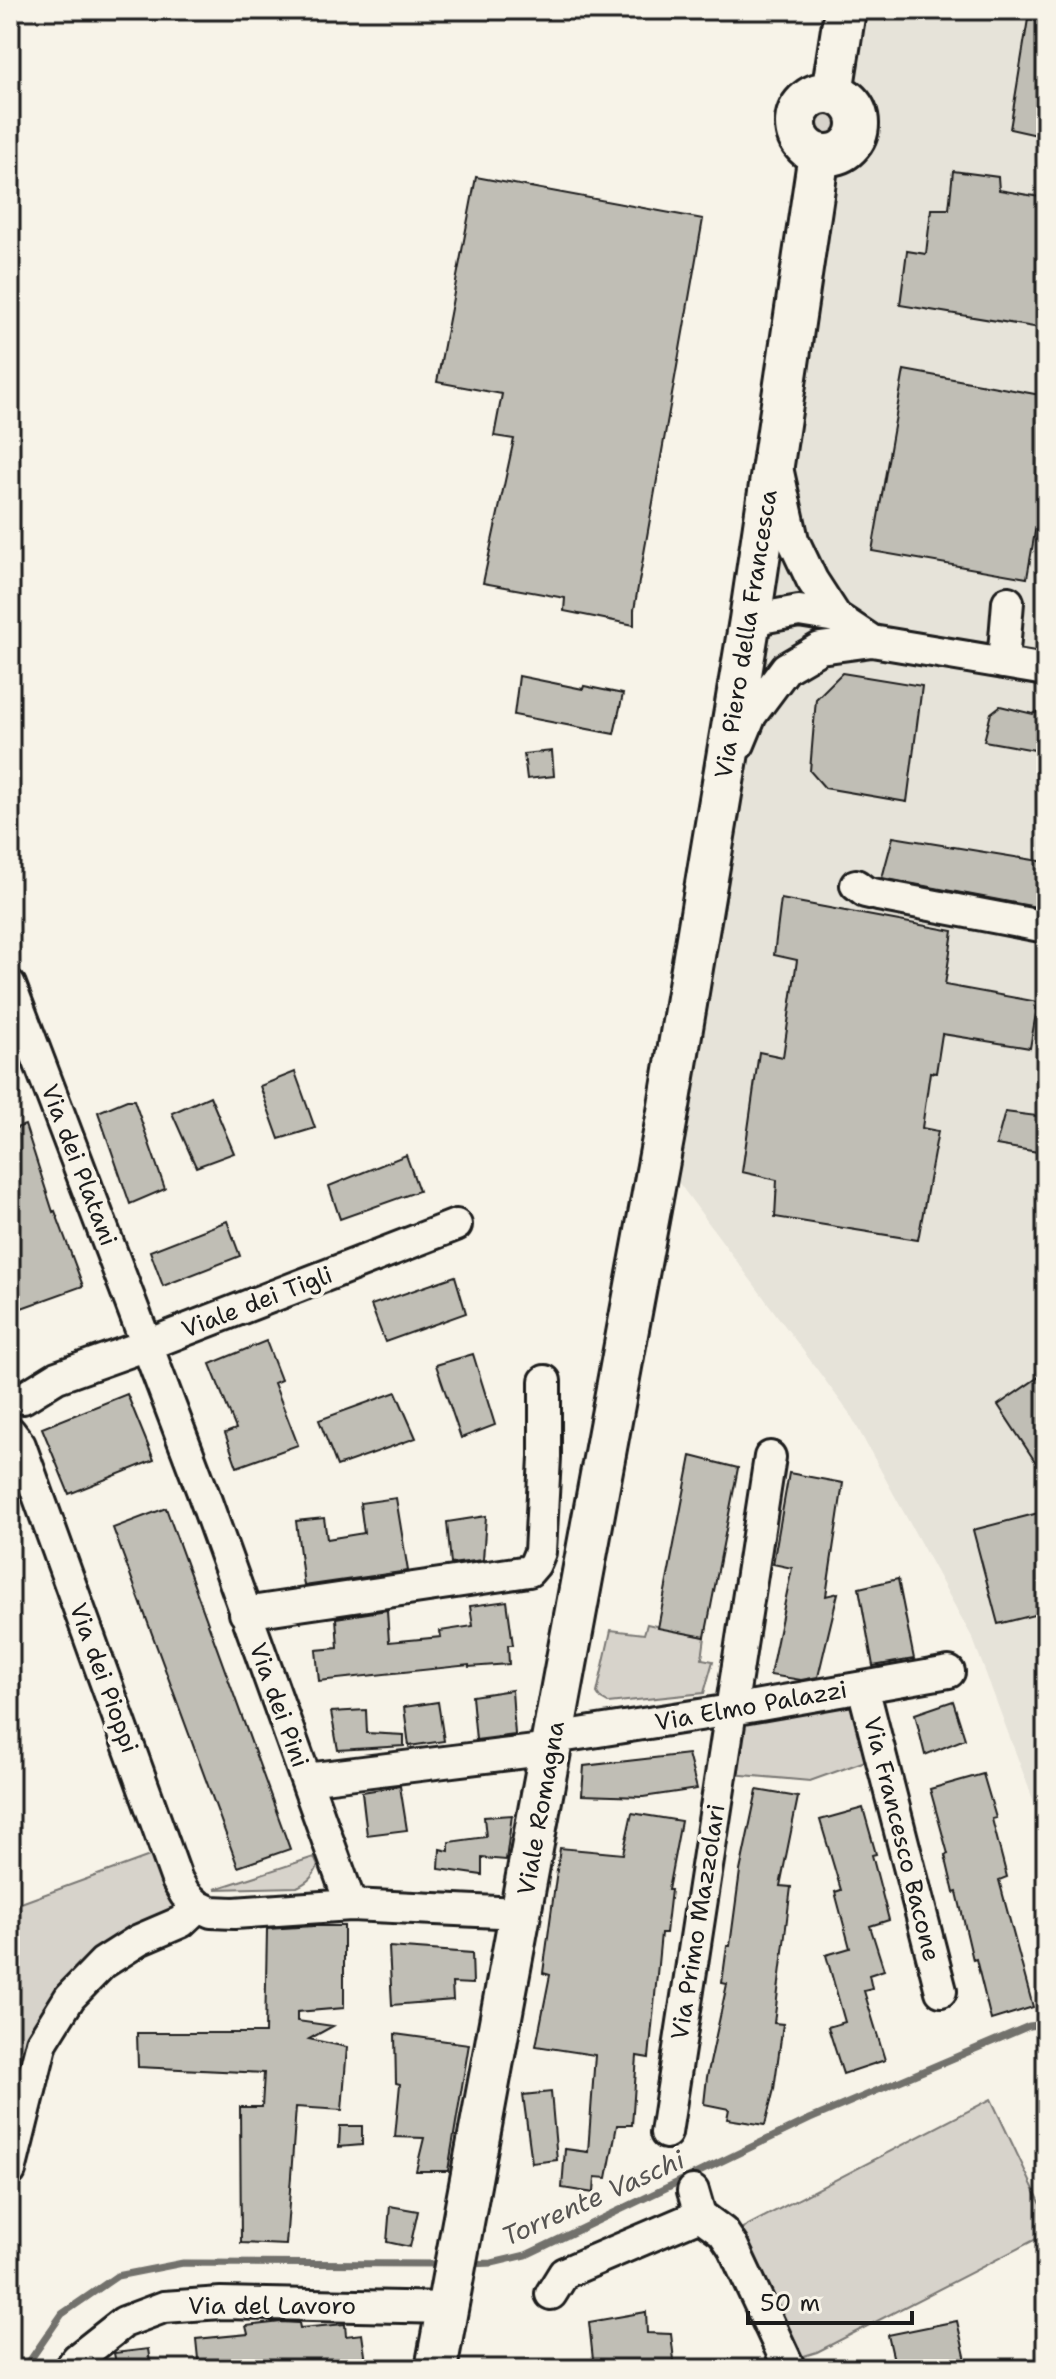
<svg xmlns="http://www.w3.org/2000/svg" width="1056" height="2379" viewBox="0 0 1056 2379" font-family="'Shantell Sans',sans-serif">
  <style>
    .built { fill: #e6e3d9 }
    .green { fill: #d7d3cb; stroke: #7a7874; stroke-width: 2 }
    .lines { fill: none; stroke-linecap: round; stroke-linejoin: round }
    .stream { stroke: #72716c; stroke-width: 7 }
    .building { fill: #c0beb5; stroke: #1c1c1c; stroke-width: 2 }
    .minor-casing { stroke: #1c1c1c; stroke-width: 36 }
    .major-casing { stroke: #1c1c1c; stroke-width: 46 }
    .minor { stroke: #f7f3e8; stroke-width: 30 }
    .major { stroke: #f7f3e8; stroke-width: 40 }
    .labels { text-anchor: middle; stroke-width: 8; stroke-linejoin: round; paint-order: stroke }
    .street-label { font-size: 24px; fill: #1c1c1c; stroke: #f7f3e8 }
    .water-label { font-size: 26px; font-style: italic; fill: #565452; stroke: #f7f3e8 }
  </style>
  <rect width="100%" height="100%" fill="#f7f3e8"/>
  <filter id="ink" filterUnits="userSpaceOnUse"><feTurbulence type="fractalNoise" baseFrequency=".0125" numOctaves="2"/><feDisplacementMap in="SourceGraphic" scale="16" xChannelSelector="R" yChannelSelector="G"/><feConvolveMatrix kernelMatrix="1 2 1 2 8 2 1 2 1" color-interpolation-filters="sRGB"/></filter>
  <g filter="url(#ink)">
    <!-- built -->
    <path class="built" d="M855 10H1046V1834L973 1639 850 1414 670 1171Z"/>
    <!-- green -->
    <path class="green" d="M797 124a31 31 0 1 1 62 0a31 31 0 1 1-62 0Z
      M647 1624 705 1637 702 1659 713 1661 704 1693 608 1703 601 1699 597 1693 611 1630 644 1634Z
      M863 1687 882 1755 810 1781 721 1773 731 1710Z
      M166 1850 198 1906 102 1960 10 2113V1907Z
      M314 1857 318 1866C313 1877 308 1882 297 1887L215 1889Z
      M991 2099 1046 2215V2234L817 2352 794 2359 733 2233Z"/>
    <g class="lines">
      <!-- stream -->
      <path class="stream" d="M469 2264 492 2263 526 2255 810 2119 1029 2026 1046 2024
        M24 2369 62 2314 117 2276 183 2263 444 2264"/>
    </g>
    <!-- building -->
    <path class="building" d="M1029 13 1046 16V137L1010 129Z
      M953 171 998 177 999 190 1046 198V329L900 305 907 251 926 254 931 209H949Z
      M476 177 703 219 634 610V625L564 611 565 598 483 583 514 439 494 436 502 394 437 382Z
      M904 370 1046 396V468L1027 578 872 551Z
      M842 673 922 686 907 802 825 788 810 771 816 699Z
      M519 676 583 689 584 686 623 694 614 734 514 715Z
      M1000 706 1033 714 1046 708V752L984 741 991 713Z
      M552 751 554 776 527 779 524 754Z
      M893 837 1046 862V883L1042 908 882 878Z
      M781 899 953 931 945 985 1038 1002 1030 1048 942 1034 936 1073 930 1072 922 1128 938 1131 918 1240 775 1217 777 1180 742 1172 759 1052 783 1057 797 960 774 955Z
      M295 1072 315 1128 279 1139 260 1086Z
      M210 1096 234 1153 196 1167 172 1113Z
      M127 1100H134L165 1189 130 1204 98 1112Z
      M1005 1112 1045 1117 1038 1152 996 1145Z
      M25 1125 53 1212 55 1211 83 1286 16 1310 10 1295V1130Z
      M406 1155 419 1191 340 1219 329 1186Z
      M227 1221 240 1256 163 1286 150 1251Z
      M455 1276 466 1313 385 1342 371 1305Z
      M266 1341 281 1380 274 1383 298 1445 237 1467 225 1433 236 1429 210 1364Z
      M473 1354 495 1425 461 1438 436 1365Z
      M1046 1372V1478L998 1405Z
      M396 1392 416 1438 337 1466 319 1420Z
      M127 1394 154 1460 69 1494 42 1428Z
      M691 1456 738 1468 705 1637 658 1628Z
      M789 1473 843 1483 826 1596 838 1593 818 1677 801 1680 770 1675 792 1568 773 1564Z
      M396 1498 408 1571 304 1586 296 1521 324 1518 327 1539 364 1533 360 1503Z
      M166 1508 290 1849 238 1867 113 1528Z
      M1046 1511V1612L998 1624 973 1530Z
      M486 1516 483 1560 451 1564 447 1522Z
      M898 1579 914 1659 873 1666 859 1588Z
      M507 1601 513 1645H508L509 1664 469 1667V1665L319 1681 316 1650 338 1648 336 1618 387 1610 389 1642 441 1637 440 1631 473 1626 470 1606Z
      M512 1690 515 1735 476 1740 472 1696Z
      M953 1701 965 1739 925 1755 915 1714Z
      M438 1702 444 1741 409 1746 404 1707Z
      M366 1710 367 1733 404 1735V1746L338 1750 331 1712Z
      M688 1754 697 1789 643 1797 582 1795 584 1766Z
      M983 1774 996 1818 992 1819 1007 1877 999 1880 1033 2007 991 2020 976 1959 973 1960 957 1892 954 1893 945 1855 948 1854 930 1789Z
      M400 1786 407 1830 367 1835 362 1792Z
      M757 1790 798 1797 780 1886 791 1887 774 2023 783 2024 774 2089 765 2125 727 2119 729 2109 704 2104 707 2077 727 1984 722 1983 727 1946H730L740 1871Z
      M863 1808 876 1854 872 1855 889 1920 870 1926 884 1970 869 1975 872 1989 864 1991 885 2060 843 2074 828 2027 845 2022 826 1955 850 1948 835 1892 841 1890 820 1820Z
      M632 1813 681 1821 668 1890H671L666 1933H661L649 2058 637 2056 632 2125H617L607 2178 595 2177 594 2193 562 2188 565 2149 588 2152 595 2055 536 2046 550 1975 543 1973 560 1848 623 1854Z
      M512 1815 506 1860 482 1858V1875L439 1869 440 1849 449 1851V1842L486 1837 484 1817Z
      M314 1926H344V2008L297 2012V2021L333 2026 309 2039 347 2047 342 2110 296 2107 286 2245 241 2243 240 2107H262L264 2073 138 2067 137 2033H265L267 1929Z
      M389 1947 472 1953 473 1984 452 1983 453 2000 392 2005Z
      M395 2034 469 2044 448 2171H416L424 2138 395 2137 400 2084 396 2083Z
      M551 2092 557 2160 532 2163 523 2095Z
      M340 2126H362V2145L339 2147Z
      M390 2206 418 2211 410 2247 387 2242Z
      M646 2312 647 2333 671 2334 675 2369H594L589 2322Z
      M957 2321 968 2369H896L888 2335Z
      M281 2322 299 2323 300 2328 345 2324 346 2336 362 2334 367 2369H341V2363L326 2365 325 2362 244 2369H199L196 2339 248 2334 246 2326Z
      M148 2349 151 2369H117L114 2353Z"/>
    <g class="lines">
      <!-- minor casing -->
      <g class="minor-casing">
        <path id="minor" d="M778 472 793 540 812 580 836 617 872 641
          M750 620 799 611 836 617
          M1003 663 1008 602
          M739 744 751 715 786 668 820 648 872 641 1046 670
          M856 885 865 892 878 895 1046 927
          M10 985 202 1490 351 1905
          M23 1398 57 1377 147 1345 456 1225
          M10 1432 20 1445 177 1880 185 1894 198 1906 211 1912 234 1913 351 1905 521 1913
          M245 1613 529 1571 535 1564 540 1552 545 1457V1381
          M863 1687 941 1991
          M554 1738 731 1710 949 1672
          M306 1779 551 1749
          M666 2133 770 1457
          M10 2171 42 2042 70 1997 103 1963 139 1940 181 1922 198 1906
          M693 2191 700 2215 723 2232 733 2247 790 2369
          M551 2294 564 2273 700 2215
          M69 2369 77 2359 124 2322 164 2307 221 2303 447 2308"/>
      </g>
      <!-- major casing -->
      <g class="major-casing">
        <path id="major" d="M796 124a31 31 0 1 1 62 0a31 31 0 1 1-62 0Z
          M832 93 845 10
          M436 2369 668 1112 750 620 819 154"/>
      </g>
      <!-- minor -->
      <use href="#minor" class="minor"/>
      <!-- major -->
      <use href="#major" class="major"/>
    </g>
  </g>
  <g class="labels">
    <!-- street labels -->
    <g class="street-label">
      <text transform="translate(746 634) rotate(-81)" y="8">Via Piero della Francesca</text>
      <text transform="translate(79 1165) rotate(69)" y="8">Via dei Platani</text>
      <text transform="translate(257 1302) rotate(-21)" y="8">Viale dei Tigli</text>
      <text transform="translate(104 1678) rotate(70)" y="8">Via dei Pioppi</text>
      <text transform="translate(279 1705) rotate(70)" y="8">Via dei Pini</text>
      <text transform="translate(751 1706) rotate(-10)" y="8">Via Elmo Palazzi</text>
      <text transform="translate(541 1808) rotate(-80)" y="8">Viale Romagna</text>
      <text transform="translate(902 1839) rotate(76)" y="8">Via Francesco Bacone</text>
      <text transform="translate(698 1922) rotate(-81)" y="8">Via Primo Mazzolari</text>
      <text x="272" y="2314">Via del Lavoro</text>
    </g>
    <!-- water labels -->
    <g class="water-label">
      <text transform="translate(593 2198) rotate(-24)" y="9">Torrente Vaschi</text>
    </g>
  </g>
  <!-- margin -->
  <rect width="1056" height="2379" fill="none" stroke="#f7f3e8" stroke-width="40"/>
  <rect x="20" y="20" width="1016" height="2339" fill="none" stroke="#1c1c1c" stroke-width="3" filter="url(#ink)"/>
  <!-- scale -->
  <path d="M748 2311v12h164v-12" fill="none" stroke="#1c1c1c" stroke-width="4"/>
  <text x="760" y="2311" font-size="24" fill="#1c1c1c" stroke="#f7f3e8" stroke-width="6" paint-order="stroke">50 m</text>
</svg>
